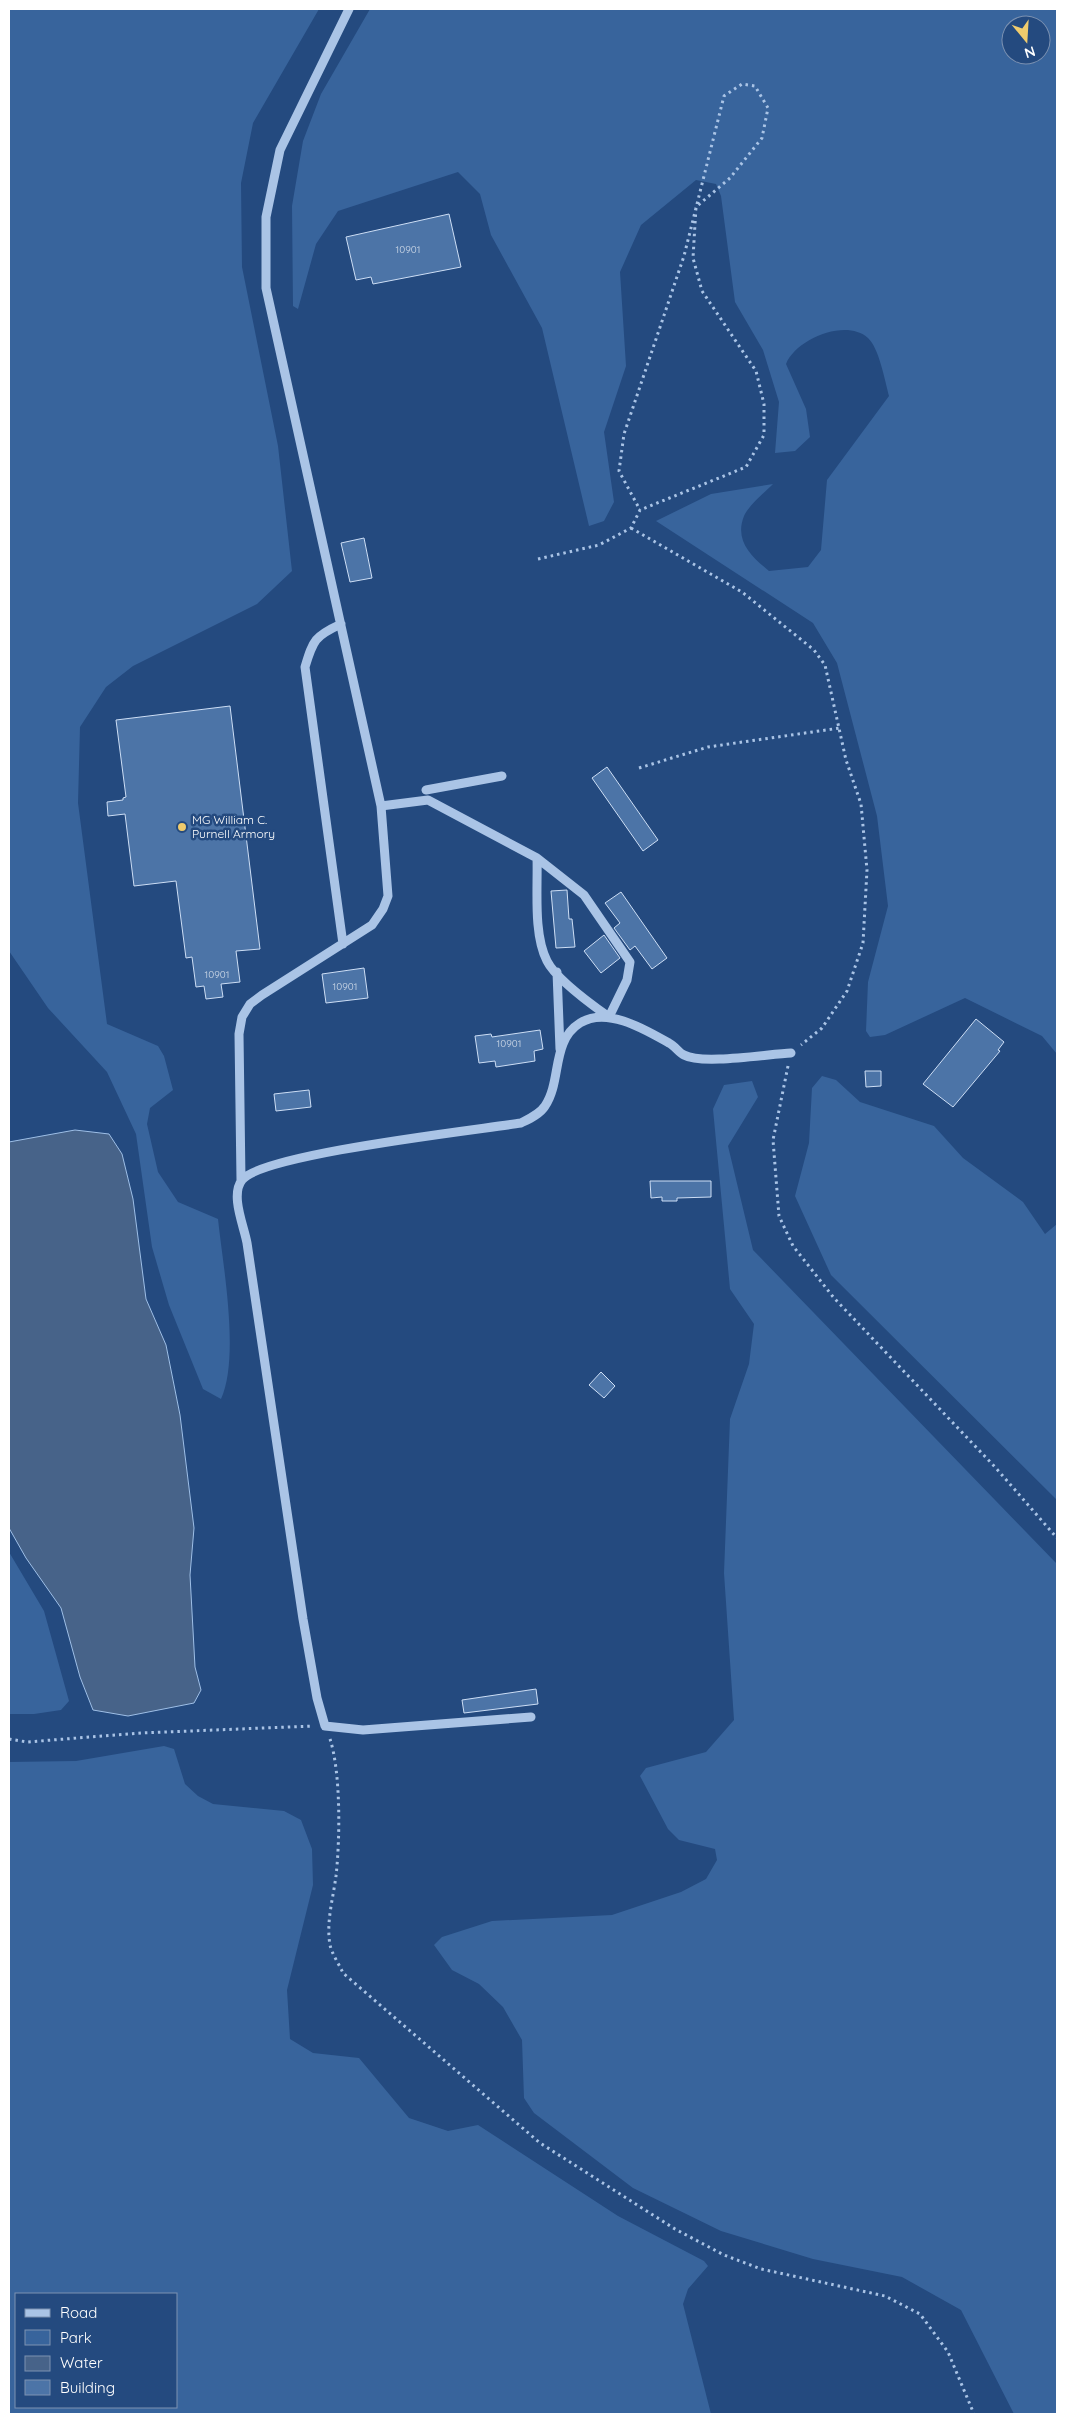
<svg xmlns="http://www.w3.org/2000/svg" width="1066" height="2423" viewBox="0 0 1066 2423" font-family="Quicksand,sans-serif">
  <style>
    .green { fill: #38649c; fill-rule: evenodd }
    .water { fill: #476389; stroke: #9ebfe7 }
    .building { fill: #4c74a7; stroke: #cddef5 }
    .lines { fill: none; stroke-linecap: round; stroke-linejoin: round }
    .path { stroke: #aac4e6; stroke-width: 3; stroke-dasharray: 2.5 4; stroke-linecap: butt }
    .minor { stroke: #aac4e6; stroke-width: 9 }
    .poi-dot { fill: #f0cc6d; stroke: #244a7f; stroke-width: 2 }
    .labels { text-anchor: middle; stroke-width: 5; stroke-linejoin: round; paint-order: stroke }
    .number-label { font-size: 10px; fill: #d2dce9 }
    .poi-label { font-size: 12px; fill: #fff; stroke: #244a7f; text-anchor: start }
  </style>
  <rect width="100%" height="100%" fill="#244a7f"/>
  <!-- green -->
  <path class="green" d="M9 9H319L253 123 241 183 242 267 278 446 292 571 257 604 133 666 106 687 80 727 78 803 107 1024 158 1046 164 1056 173 1090 150 1108 147 1124 158 1172 178 1202 218 1219C223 1266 240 1357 221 1399L203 1389 169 1305 152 1247 136 1134 107 1072 48 1008 9 951Z
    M370 9H1057V1054L1042 1036 965 998 885 1035 870 1037 866 1031 868 982 888 906 877 816 837 663 813 623 656 521 711 494 773 484C764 493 749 505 744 516 734 541 752 557 769 571L808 567 821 550 827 480 889 396C885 381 879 348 868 338 846 318 796 339 786 364L806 409 810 437 795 451 775 453 779 402 763 350 735 302 721 196 716 184 696 180 641 225 620 272 626 366 604 432 614 502 604 521 589 526 542 328 491 235 480 194 458 172 338 211 316 244 298 309 293 306 292 206 303 141 321 94ZM1011 25H1041V55H1011Z
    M822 1076 836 1080 860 1102 934 1126 963 1158 1023 1202 1045 1234 1057 1224V1500L831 1275 795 1196 809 1143 812 1088Z
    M752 1081 758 1097 728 1146 753 1250 1057 1564V2414H1014L961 2310 902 2277 813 2259 721 2231 633 2188 534 2113 524 2098 522 2040 503 2007 479 1984 452 1970 434 1945 442 1937 492 1921 612 1915 681 1892 706 1879 717 1860 715 1849 679 1840 668 1829 640 1776 646 1768 706 1752 734 1720 724 1573 730 1419 749 1364 754 1324 730 1289 713 1109 724 1085Z
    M9 1552 44 1611 69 1701 61 1710 34 1714H9Z
    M164 1746 174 1749 185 1784 198 1796 213 1804 284 1811 301 1820 312 1849 313 1885 287 1990 290 2039 313 2053 359 2058 409 2118 448 2131 478 2125 618 2216 704 2261 708 2266 688 2289 683 2304 711 2414H9V1762L76 1761ZM176 2294V2407H16V2294Z"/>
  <!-- water -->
  <path class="water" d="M75 1130 109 1134 122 1154 133 1199 146 1299 166 1345 180 1415 194 1528 190 1575 195 1667 201 1690 194 1703 128 1716 93 1710 80 1677 61 1608 26 1558 9 1528V1142Z"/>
  <!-- building -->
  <path class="building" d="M449 214 461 267 373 284 371 277 356 280 346 237Z
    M364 538 372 578 350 582 341 543Z
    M230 706 260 949 236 951 240 982 221 984 223 997 206 999 204 986 196 987 192 957 186 958 176 881 134 886 125 814 108 816 107 802 123 800V798L126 797 116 720Z
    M607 767 658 840 643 851 592 778Z
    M567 890 569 919H572L575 947 556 948 551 891Z
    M621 892 667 958 652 969 635 946 630 950 614 928 620 923 605 903Z
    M604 935 620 958 601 973 584 951Z
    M364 968 368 998 326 1003 322 974Z
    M976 1019 1004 1042 998 1050 1000 1051 953 1107 923 1084Z
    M540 1030 543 1049 534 1051 535 1061 496 1067 495 1061 479 1063 475 1036 491 1034 492 1037Z
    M865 1071H881V1086L866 1087Z
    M309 1090 311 1107 276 1111 274 1094Z
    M650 1181H711V1197L677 1198V1201H662V1197L651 1198Z
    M601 1372 615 1386 604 1398 589 1385Z
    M536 1689 538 1704 464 1713 462 1700Z"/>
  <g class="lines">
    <!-- path -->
    <path class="path" d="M631 528 742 592 814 650 825 665 846 760 861 804 867 870 863 943 847 991 822 1028 801 1045
      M538 559 599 545 631 528 640 510 746 467 764 435V404L756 371 702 291 693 258 696 207 730 178 762 138 768 108 755 86 742 84 724 96 684 256 624 434 619 471 640 510
      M639 768 708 747 840 728
      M788 1066 773 1140 779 1216 793 1246 834 1298 995 1467 1057 1538
      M9 1739 27 1742 141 1733 313 1726
      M330 1739C341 1773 340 1840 336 1876 333 1899 326 1922 330 1945 332 1954 339 1964 343 1973L540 2143 675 2229 724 2255 761 2269 885 2296 920 2314 948 2352 974 2414"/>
    <!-- minor -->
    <path class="minor" d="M341 624C315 636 313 640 305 667L343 944
      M426 790 502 776
      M381 806 428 800 537 858C538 888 533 934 547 961 556 979 592 1005 609 1017L627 980 630 962 584 895 537 858
      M557 972 560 1049
      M241 1180 239 1034 242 1017 250 1004 262 995 372 925 383 909 388 896 381 806 266 288V217L280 150 349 9
      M531 1717 363 1730 325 1726 317 1698 303 1619 247 1243C244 1226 230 1195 242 1180 262 1154 477 1130 521 1123 529 1119 540 1114 545 1106 562 1081 551 1041 580 1023 607 1006 646 1030 669 1043 675 1046 679 1053 684 1055 702 1065 768 1054 791 1053"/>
  </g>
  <!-- markers -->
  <circle class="poi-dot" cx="182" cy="827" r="5"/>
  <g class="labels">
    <!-- number labels -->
    <g class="number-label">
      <text x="408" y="253">10901</text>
      <text x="217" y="978">10901</text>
      <text x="345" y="990">10901</text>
      <text x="509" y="1047">10901</text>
    </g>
    <!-- poi labels -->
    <g class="poi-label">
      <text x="192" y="824">MG William C.<tspan x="192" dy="14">Purnell Armory</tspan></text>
    </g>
  </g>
  <!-- border -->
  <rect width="1066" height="2423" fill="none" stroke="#ffffff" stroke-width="20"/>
  <!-- legend -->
  <rect x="15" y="2293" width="162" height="115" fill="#244a7f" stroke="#7c92b2"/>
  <rect x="25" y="2309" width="25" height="8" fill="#aac4e6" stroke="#7c92b2"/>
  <text x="60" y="2318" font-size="15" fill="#ffffff">Road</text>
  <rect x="25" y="2330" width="25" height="15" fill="#38649c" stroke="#7c92b2"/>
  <text x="60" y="2343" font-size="15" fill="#ffffff">Park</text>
  <rect x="25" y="2356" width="25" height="15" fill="#476389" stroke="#7c92b2"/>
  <text x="60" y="2368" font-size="15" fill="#ffffff">Water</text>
  <rect x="25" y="2380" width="25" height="15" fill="#4c74a7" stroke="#7c92b2"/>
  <text x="60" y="2393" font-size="15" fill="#ffffff">Building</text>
  <!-- north arrow -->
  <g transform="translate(1026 40) rotate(162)"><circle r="24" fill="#244a7f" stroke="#7c92b2"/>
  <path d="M0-4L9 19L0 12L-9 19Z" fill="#f0cc6d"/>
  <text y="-8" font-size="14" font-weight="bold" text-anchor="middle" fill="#ffffff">N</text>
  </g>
</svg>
